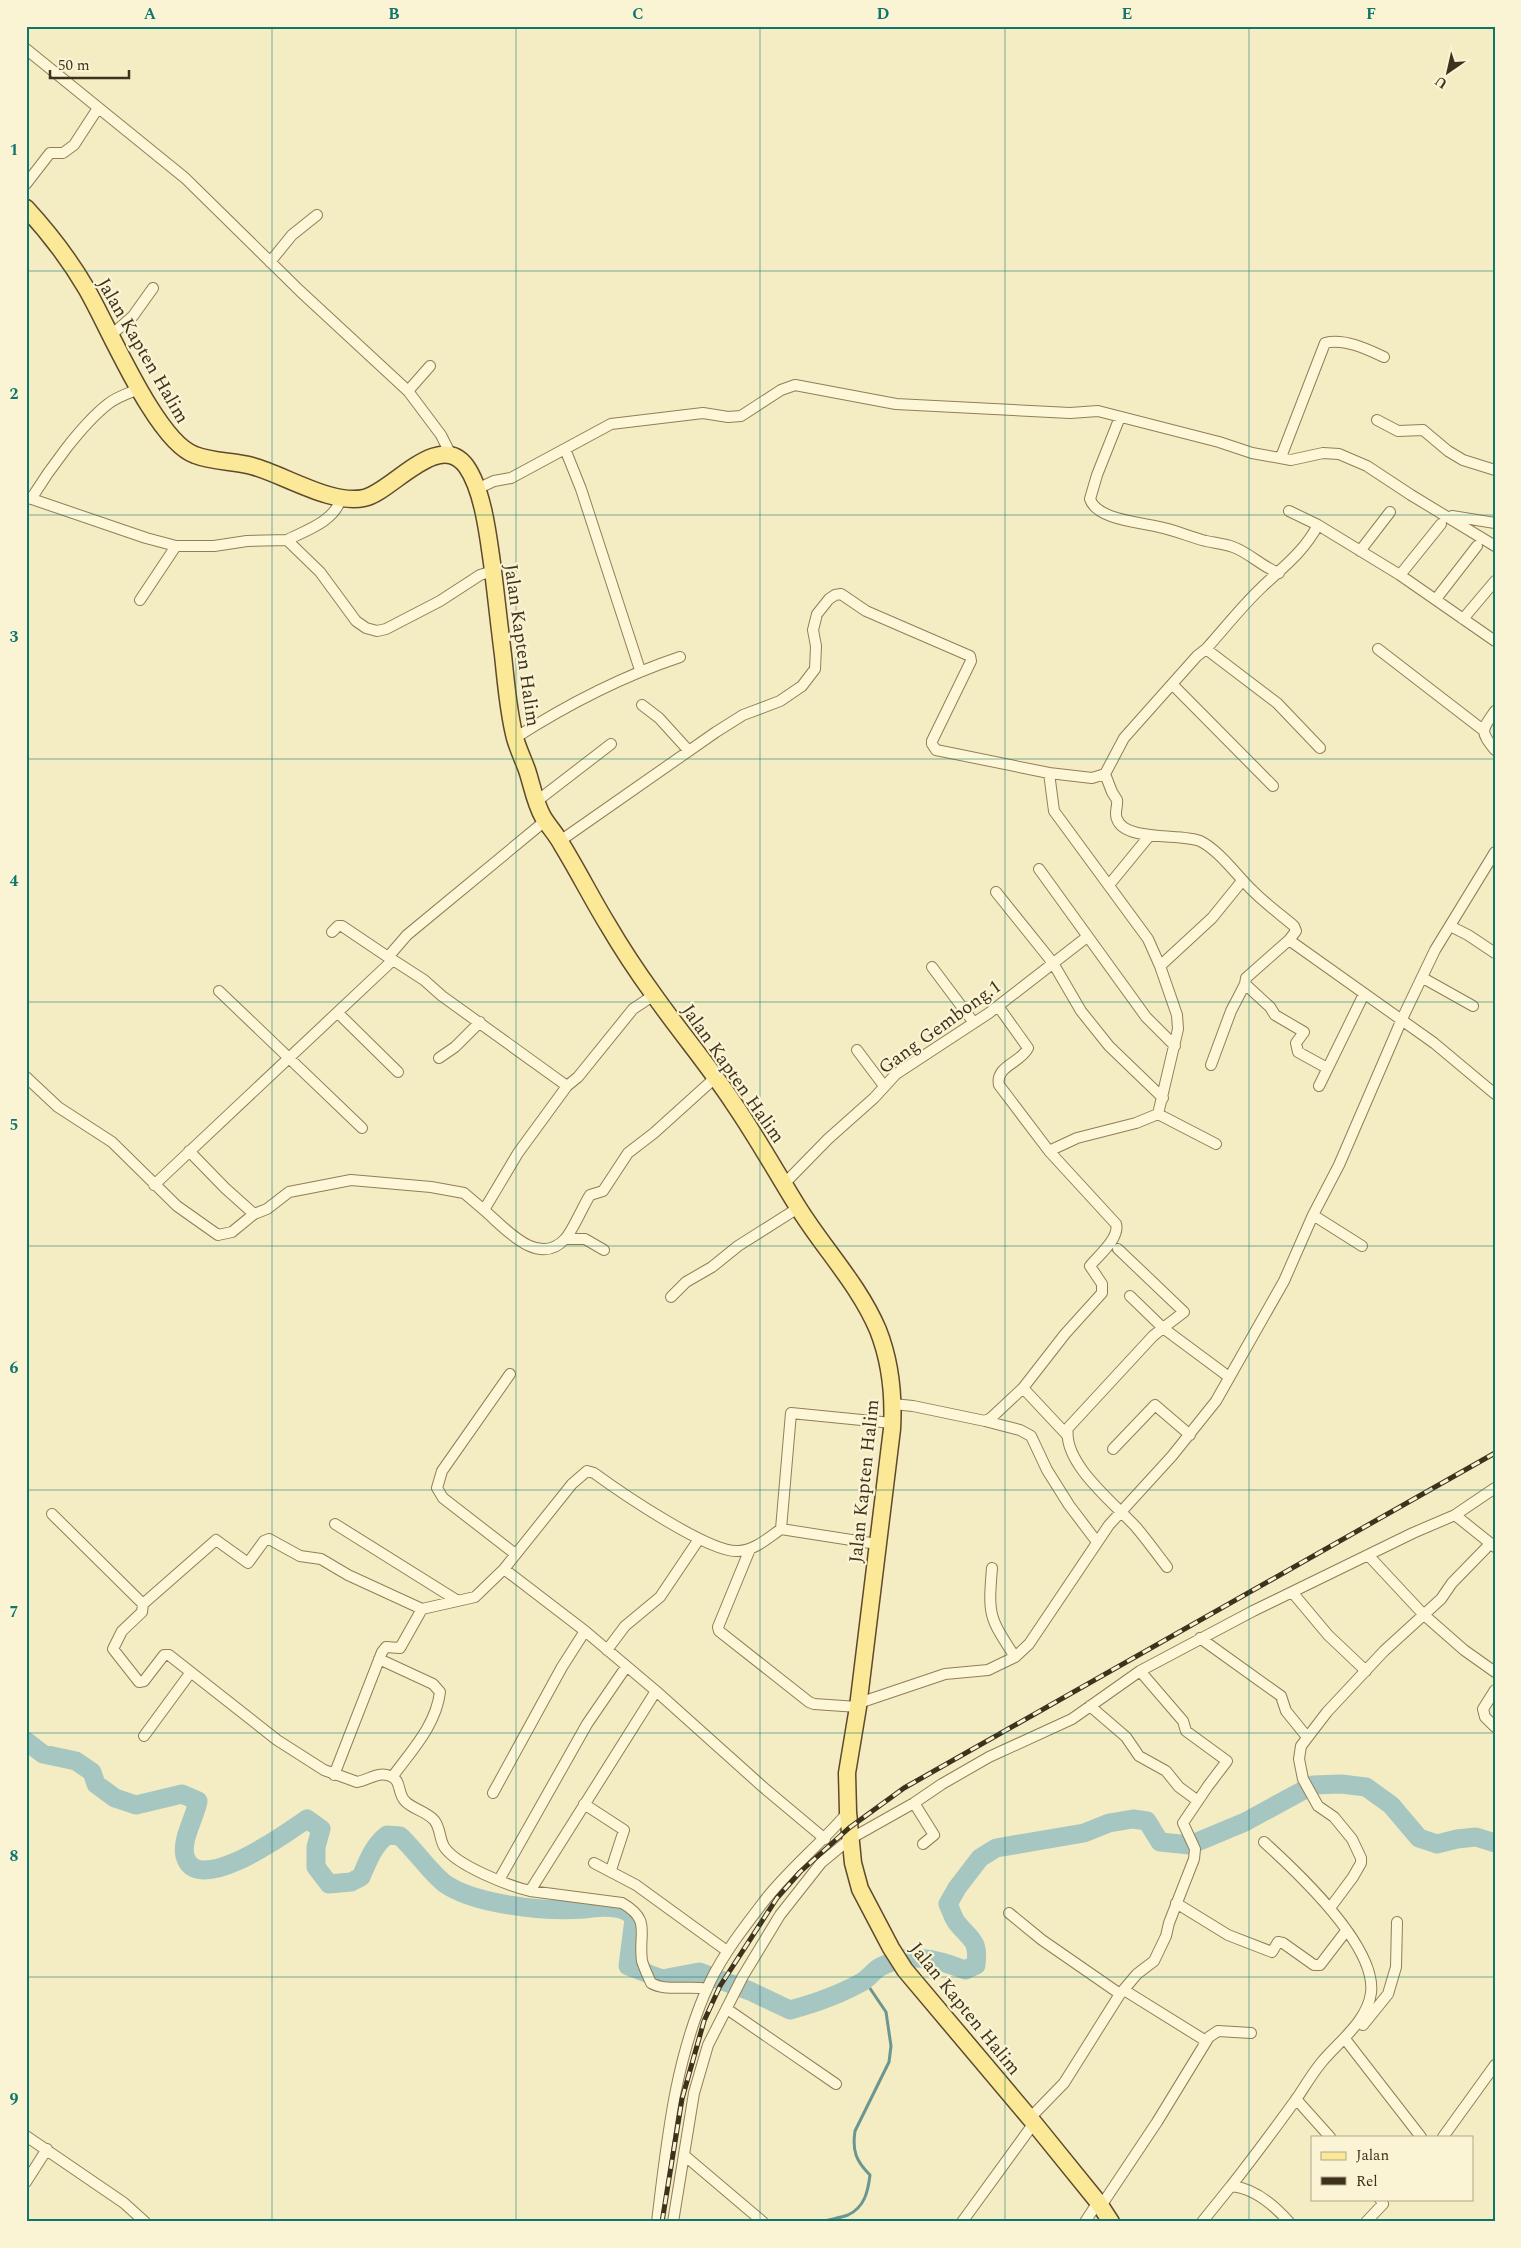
<svg xmlns="http://www.w3.org/2000/svg" width="1521" height="2248" viewBox="0 0 1521 2248" font-family="Spectral,serif">
  <style>
    .lines { fill: none; stroke-linecap: round; stroke-linejoin: round }
    .stream { stroke: #6b9691; stroke-width: 3 }
    .river { stroke: #a6c6c1; stroke-width: 19 }
    .street-casing { stroke: #917e57; stroke-width: 12 }
    .primary-casing { stroke: #5e4a2c; stroke-width: 19 }
    .street { stroke: #fdf7d8; stroke-width: 10 }
    .primary { stroke: #fbe997; stroke-width: 16 }
    .rail-casing { stroke: #3f321d; stroke-width: 5 }
    .rail { stroke: #faf4d4; stroke-width: 3; stroke-dasharray: 9; stroke-linecap: butt }
    .grid { fill: none; stroke: #0f766e; stroke-width: 1; stroke-opacity: 0.55 }
    .labels { text-anchor: middle; stroke-width: 4.5; stroke-linejoin: round; paint-order: stroke }
    .street-label { font-size: 19px; fill: #3f321d; stroke: #faf4d4 }
    .neatline { fill: none; stroke: #0f766e; stroke-width: 2 }
    .grid-label { font-size: 16px; text-anchor: middle; font-weight: bold; fill: #0f766e }
  </style>
  <rect width="100%" height="100%" fill="#f4ecc3"/>
  <g class="lines">
    <!-- stream -->
    <path class="stream" d="M821 2222C830 2219 840 2218 848 2215 865 2207 868 2191 870 2175 856 2161 852 2151 855 2131L889 2062 891 2046 886 2012 865 1981"/>
    <!-- river -->
    <path class="river" d="M26 1741 43 1754 76 1761 92 1772 96 1784 115 1798 136 1805 182 1794 198 1801C195 1818 181 1839 185 1856 197 1899 289 1831 307 1819L321 1829 316 1847V1867L329 1884 351 1882 361 1877C368 1861 373 1846 387 1835L400 1836C415 1850 429 1871 444 1883 474 1905 548 1912 584 1909 598 1907 627 1904 634 1919L628 1966 662 1979 699 1972 750 1991 790 2010C816 2003 839 1995 862 1982 869 1978 873 1971 880 1967 909 1952 935 1958 965 1970L976 1965C979 1940 971 1940 957 1923 953 1918 951 1910 948 1904L957 1888 980 1858 996 1848 1084 1833 1109 1823 1133 1819 1147 1821 1160 1842 1190 1845 1245 1822 1313 1785 1341 1784 1366 1787 1391 1805 1419 1838 1437 1844 1457 1839 1476 1837 1495 1843"/>
    <!-- street casing -->
    <g class="street-casing">
      <path id="street" d="M26 49 185 178 300 291 408 391 441 435 452 457
        M26 184 50 153H63L74 145 98 108
        M270 262 292 235 317 215
        M110 336 133 316 153 288
        M408 391 430 366
        M1120 417 1097 475 1090 499C1097 520 1140 522 1159 527 1175 530 1190 537 1206 541 1215 543 1225 544 1233 547 1250 553 1262 567 1279 573
        M1377 420 1398 431 1423 430 1448 451 1463 460 1495 470
        M565 449 581 489 640 670
        M1281 457 1325 343C1344 338 1367 349 1384 357
        M477 489 494 481 511 478 611 424 703 413 728 417 741 416 781 390 795 385 896 404 1070 413 1098 411 1219 442 1252 453 1291 460 1323 453 1339 454 1367 466 1411 495 1495 546
        M26 497 146 538 176 546H214L247 541 287 540 320 572 356 621 366 628 377 631 386 629 440 601 480 575 493 571
        M31 499C49 470 81 425 108 404 116 397 129 393 139 389
        M1289 511 1318 525 1400 575 1495 641
        M1452 516 1495 523
        M287 540C307 530 335 521 341 498
        M1360 551 1390 512
        M1400 575 1441 524
        M1436 599 1477 546
        M140 600 176 546
        M1463 619 1495 581
        M1206 649 1277 703 1320 748
        M1378 649 1483 730
        M1172 684 1273 786
        M642 705 659 718 689 751
        M1495 711C1481 731 1480 731 1495 750
        M515 738C568 704 620 677 680 657
        M1105 774 1112 792 1117 800C1118 807 1114 813 1117 819 1125 842 1182 833 1200 841 1219 850 1238 877 1253 891 1266 904 1281 915 1294 926L1296 931 1289 940 1434 1043 1495 1094
        M537 801 611 744
        M560 841 716 732 743 715 780 701 802 686 815 669 816 646 813 630 817 614 829 599 835 595 841 594 866 611 970 656 971 661 932 741V744L936 750 1049 773
        M1039 869 1146 1017 1175 1046
        M1109 885 1150 835
        M996 892 1053 963 1081 1011 1109 1046 1163 1098
        M1450 926 1468 935 1495 953
        M332 932 338 926H342L388 957
        M1289 940 1246 978 1245 984 1270 1007 1275 1015 1304 1032 1296 1043 1298 1052 1327 1068
        M393 960 424 980 442 996 567 1086
        M1160 966 1212 918 1242 881
        M932 967 974 1023
        M1423 978 1473 1006
        M219 991 362 1128
        M338 1013 398 1072
        M857 1050 884 1086
        M439 1058 455 1047 480 1022
        M1211 1065 1231 1011 1245 984
        M26 1077 58 1107 112 1142 177 1206 218 1235 232 1232 254 1214 267 1209 289 1192 351 1180 431 1187 464 1193 484 1210 518 1153 567 1086 578 1077 633 1009 654 995
        M1319 1086 1364 994
        M1158 1114 1216 1144
        M189 1151 225 1188 254 1214
        M1049 1151 1077 1138 1136 1123 1158 1114 1178 1029 1177 1015 1160 966 1148 939 1054 811 1049 773 1092 778 1105 774 1124 738 1197 656 1206 649C1224 629 1241 607 1261 588 1283 567 1303 553 1318 525
        M784 1184 828 1139 874 1098 896 1074 989 1013 1087 937
        M154 1185 393 960 388 957 407 935 545 821
        M484 1210C505 1228 538 1268 565 1239 572 1232 583 1206 590 1195L603 1191 628 1153 654 1133 716 1077
        M1313 1215 1362 1246
        M566 1239H585L604 1250
        M1118 1249 1184 1312 1163 1328 1130 1296
        M671 1297 686 1282 712 1267 738 1246 798 1208
        M510 1374 442 1471 437 1488 443 1498 514 1553
        M1023 1388 1067 1435
        M893 1404 913 1406 985 1421 991 1418 1023 1388 1065 1334 1102 1293V1284L1090 1266C1098 1256 1120 1238 1116 1224L1049 1151 999 1085C995 1066 1021 1063 1028 1048L998 1006
        M985 1421 1020 1430 1031 1436 1047 1470 1069 1505 1097 1542
        M1113 1449 1155 1405 1190 1435
        M52 1514 143 1604 142 1612 122 1631 113 1649 139 1682 144 1681 164 1655H169L277 1740 324 1770 357 1782C369 1780 378 1771 390 1776 402 1780 397 1793 405 1801 412 1809 426 1811 434 1820 441 1828 439 1840 445 1848 458 1866 509 1886 530 1891L656 1691
        M1455 1515 1495 1547
        M335 1524 458 1601
        M781 1529 791 1413 892 1423
        M750 1549 718 1627 719 1631 809 1702 814 1704 858 1707
        M1368 1555 1423 1614 1464 1650 1495 1672
        M1167 1567C1157 1554 1147 1540 1136 1527 1115 1504 1062 1463 1068 1428L1153 1336 1163 1328 1229 1377
        M992 1568C988 1616 989 1617 1015 1657
        M504 1569 572 1484 587 1471 594 1473C620 1492 709 1553 738 1551 754 1551 768 1538 781 1529L877 1544
        M1292 1592 1328 1635 1366 1671
        M143 1604 216 1540 248 1563 264 1541 269 1539 300 1556 321 1559 348 1575 422 1609 475 1597 504 1569 585 1631 656 1691 763 1787 825 1839
        M1200 1638 1281 1696 1286 1711 1307 1737
        M607 1650 625 1626 660 1597 699 1539
        M379 1659 433 1684 440 1692C436 1725 412 1750 393 1776
        M1495 1690 1483 1709 1485 1717 1495 1727
        M859 1703 945 1674 988 1670 1015 1657 1029 1644 1109 1525 1172 1456 1216 1401 1284 1281 1313 1215 1339 1165 1402 1019 1435 950 1495 852
        M1090 1706 1126 1737 1139 1756 1166 1771 1179 1787 1198 1801
        M144 1736 191 1672
        M334 1775 382 1652 386 1647 400 1648 422 1609
        M493 1793 562 1667 585 1631
        M914 1803 934 1835 923 1844
        M584 1804 624 1830 611 1870
        M594 1863 636 1885 727 1951
        M499 1880 587 1724 626 1667
        M530 1891 622 1903C652 1920 638 1933 642 1961 644 1968 648 1976 651 1983 666 1992 690 1985 707 1989
        M1176 1903 1228 1935 1272 1952 1278 1942 1283 1943 1314 1965H1320L1346 1931
        M1330 1908 1353 1877 1361 1863V1858L1352 1839 1334 1817 1318 1806 1303 1779 1299 1759 1301 1746 1327 1712 1384 1651 1441 1599 1452 1583 1490 1544
        M1009 1913 1042 1940 1120 1994
        M1124 1990 1206 2041
        M727 2009 836 2084
        M1363 2025 1388 1994 1396 1967 1397 1922
        M1345 2039 1421 2137
        M1296 2099 1330 2137
        M1030 2118 1064 2083 1120 1994 1137 1974 1154 1961 1166 1936 1169 1923 1194 1859 1195 1849 1183 1823 1208 1786 1227 1761 1186 1731 1183 1721 1140 1671
        M26 2136 124 2203 145 2222
        M1443 2137 1495 2065
        M684 2155 763 2222
        M26 2182 47 2149
        M1231 2186C1254 2157 1276 2127 1297 2098 1305 2086 1312 2074 1321 2063 1338 2042 1367 2022 1371 1993 1377 1946 1296 1871 1264 1842
        M1101 2206 1157 2122 1209 2037 1218 2031 1251 2033
        M657 2222C667 2140 675 2057 710 1982 724 1953 745 1926 765 1900 790 1868 822 1843 848 1812
        M673 2222 694 2093 708 2045 743 1976 780 1915 821 1863 850 1839 914 1803 942 1784 989 1757 1072 1719 1140 1671 1253 1611 1413 1533 1455 1515 1495 1488
        M962 2222 1034 2123
        M1085 2222 1098 2202
        M1202 2222 1231 2186C1254 2188 1274 2205 1289 2222
        M1366 2222 1383 2204 1380 2199"/>
    </g>
    <!-- primary casing -->
    <g class="primary-casing">
      <path id="primary" d="M26 208C49 233 69 259 86 288 108 325 156 442 195 455 213 462 234 461 252 466 285 475 331 505 364 498 391 493 438 429 466 466 483 490 488 535 492 563 496 594 499 624 503 655 506 682 508 711 515 738 518 749 523 759 527 770 532 785 535 803 543 817 549 827 557 835 562 845 578 871 592 899 608 925 622 949 638 973 654 995 680 1032 709 1066 734 1104 756 1136 775 1170 796 1204 822 1247 858 1283 878 1330 891 1363 894 1394 892 1429L858 1707 847 1773 848 1812 853 1863 860 1889 891 1948 905 1970 1034 2123 1098 2202 1111 2222"/>
    </g>
    <!-- street -->
    <use href="#street" class="street"/>
    <!-- primary -->
    <use href="#primary" class="primary"/>
    <!-- rail casing -->
    <g class="rail-casing">
      <path id="rail" d="M662 2222 682 2099 704 2021 720 1986 777 1898 800 1872 849 1828 904 1788 1495 1453"/>
    </g>
    <!-- rail -->
    <use href="#rail" class="rail"/>
  </g>
  <!-- grid -->
  <path class="grid" d="M272 26V2222M516 26V2222M760 26V2222M1005 26V2222M1249 26V2222M26 271H1495M26 515H1495M26 759H1495M26 1002H1495M26 1246H1495M26 1490H1495M26 1733H1495M26 1977H1495"/>
  <g class="labels">
    <!-- street labels -->
    <g class="street-label">
      <text transform="translate(144 350) rotate(60)" y="7">Jalan Kapten Halim</text>
      <text transform="translate(523 645) rotate(82)" y="7">Jalan Kapten Halim</text>
      <text transform="translate(939 1026) rotate(-36)" y="7">Gang Gembong.1</text>
      <text transform="translate(734 1073) rotate(55)" y="7">Jalan Kapten Halim</text>
      <text transform="translate(863 1481) rotate(-84)" y="7">Jalan Kapten Halim</text>
      <text transform="translate(966 2008) rotate(51)" y="7">Jalan Kapten Halim</text>
    </g>
  </g>
  <!-- border -->
  <rect width="1521" height="2248" fill="none" stroke="#faf4d4" stroke-width="55"/>
  <!-- legend -->
  <rect x="1311" y="2136" width="162" height="65" fill="#faf4d4" stroke="#afa68b"/>
  <rect x="1321" y="2152" width="25" height="8" fill="#fbe997" stroke="#afa68b"/>
  <text x="1356" y="2160" font-size="15" fill="#3f321d">Jalan</text>
  <rect x="1321" y="2177" width="25" height="8" fill="#3f321d" stroke="#afa68b"/>
  <text x="1356" y="2186" font-size="15" fill="#3f321d">Rel</text>
  <!-- north arrow -->
  <g transform="translate(1448 72) rotate(214)" stroke="#faf4d4" stroke-width="4" paint-order="stroke">
  <path d="M0-4L9 19L0 12L-9 19Z" fill="#3f321d"/>
  <text y="-8" font-size="14" font-weight="bold" text-anchor="middle" fill="#3f321d">U</text>
  </g>
  <!-- scale -->
  <path d="M50 70v8h79v-8" fill="none" stroke="#3f321d" stroke-width="2.5"/>
  <text x="58" y="70" font-size="15" fill="#3f321d" stroke="#faf4d4" stroke-width="4" paint-order="stroke">50 m</text>
  <rect x="28" y="28" width="1466" height="2192" class="neatline"/>
  <g class="grid-label">
    <text x="150" y="19">A</text>
    <text x="394" y="19">B</text>
    <text x="638" y="19">C</text>
    <text x="883" y="19">D</text>
    <text x="1127" y="19">E</text>
    <text x="1371" y="19">F</text>
    <text x="14" y="155">1</text>
    <text x="14" y="399">2</text>
    <text x="14" y="642">3</text>
    <text x="14" y="886">4</text>
    <text x="14" y="1130">5</text>
    <text x="14" y="1373">6</text>
    <text x="14" y="1617">7</text>
    <text x="14" y="1861">8</text>
    <text x="14" y="2104">9</text>
  </g>
</svg>
